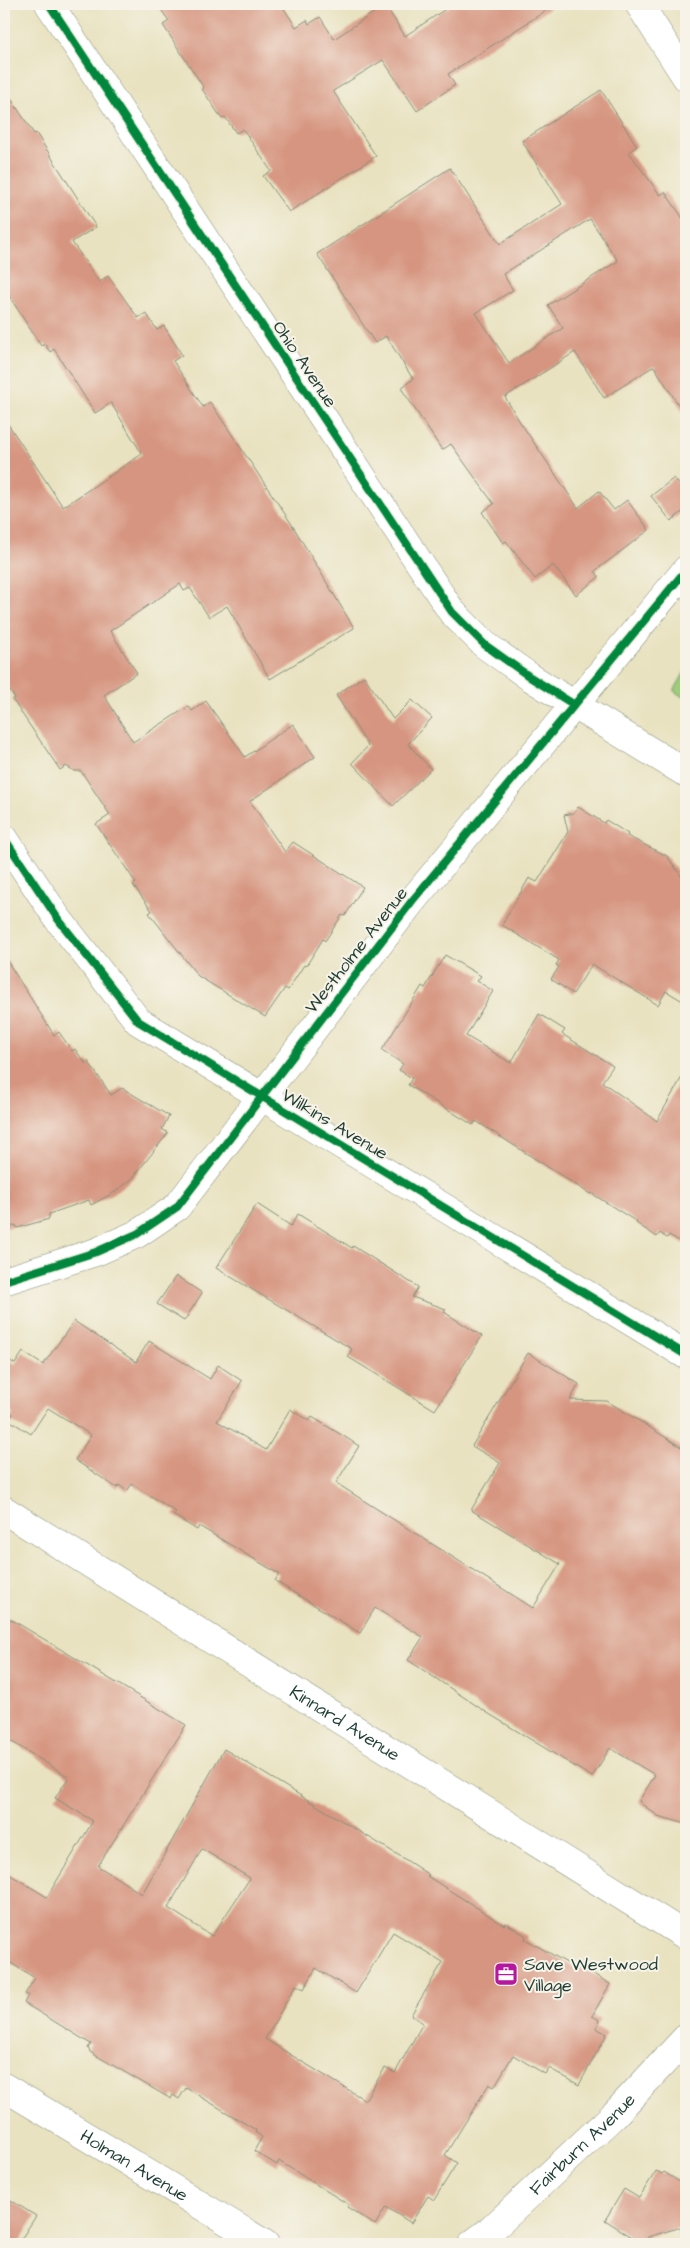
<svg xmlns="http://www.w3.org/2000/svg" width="690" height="2248" viewBox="0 0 690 2248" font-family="'Architects Daughter',sans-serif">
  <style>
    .green { fill: #9ecd7b; stroke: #5e8558 }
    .building { fill: #d69580; fill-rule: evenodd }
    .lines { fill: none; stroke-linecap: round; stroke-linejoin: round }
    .minor-casing { stroke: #84907a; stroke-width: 29 }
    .tertiary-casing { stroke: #84907a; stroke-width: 29 }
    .minor { stroke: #fff; stroke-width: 28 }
    .tertiary { stroke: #fff; stroke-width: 28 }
    .cycleway-casing { stroke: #f7f3e8; stroke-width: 11 }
    .cycleway { stroke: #00873e; stroke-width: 8 }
    .labels { text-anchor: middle; stroke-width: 4; stroke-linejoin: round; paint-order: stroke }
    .street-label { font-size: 18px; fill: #1f3d34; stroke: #f7f3e8 }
    .poi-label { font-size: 18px; fill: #1f3d34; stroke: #f7f3e8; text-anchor: start }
  </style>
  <rect width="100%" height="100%" fill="#f7f3e8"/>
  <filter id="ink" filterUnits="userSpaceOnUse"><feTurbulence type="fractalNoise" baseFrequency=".02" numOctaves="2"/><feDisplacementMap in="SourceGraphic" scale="10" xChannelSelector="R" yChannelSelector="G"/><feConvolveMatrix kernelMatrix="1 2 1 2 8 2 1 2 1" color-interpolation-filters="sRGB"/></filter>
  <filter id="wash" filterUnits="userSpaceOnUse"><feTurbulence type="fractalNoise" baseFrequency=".0096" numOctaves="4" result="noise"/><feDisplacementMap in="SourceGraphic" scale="20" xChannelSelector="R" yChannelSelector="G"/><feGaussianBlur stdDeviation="1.12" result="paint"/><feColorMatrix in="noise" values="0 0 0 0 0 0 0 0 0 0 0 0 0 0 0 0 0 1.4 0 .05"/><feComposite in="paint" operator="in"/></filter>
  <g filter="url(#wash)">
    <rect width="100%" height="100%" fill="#e8e2c0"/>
    <!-- green -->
    <path class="green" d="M686 670V699L674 691Z"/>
    <g id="blocks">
      <!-- building -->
      <path class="building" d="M157 4H281L296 27 307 20 309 24 320 17 334 39 385 5 405 36 453 4H556L448 74 455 85 417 111 383 60 333 91 376 156 289 212 263 176 271 171 243 129 236 133 225 117 222 119 202 89 204 88 163 25 169 21Z
        M4 88 34 134 36 133 96 227 72 242 99 282 108 276 138 318 146 313 157 330 164 326 182 355 173 361 203 407 210 402 291 523 354 628 270 679 227 606 209 617 190 588 184 591 180 584 110 631 137 673 104 695 133 742 189 706 192 711 206 701 245 757 293 724 315 757 250 801 285 852 293 842 363 887 345 916 342 915 325 941 323 939 306 966 304 965 288 990 285 988 265 1017 198 976 149 913 152 911 133 885 136 883 96 824 110 815 81 771H74L66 766 60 770 12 699 15 698 4 683V418L63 507 142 454 111 403 95 413 54 349 50 352 45 344 41 346 4 288Z
        M601 90 637 146 629 152 660 195 665 192 686 223V417L654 366 604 398 575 352 505 397 520 422 578 508 599 491 614 510 627 500 649 530 595 571 599 577 576 595 553 565 535 579 506 541 503 543 482 512 494 504 451 444 442 450 401 388 413 379 386 336 375 343 317 254 450 168 500 244 562 204 522 141ZM590 219 618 261 548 305 563 328 509 363 476 313 513 290 503 274Z
        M674 478 686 493V509L671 521 651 496Z
        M364 676 393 719 412 700 432 718 408 744 431 769 393 806 352 763 368 746 336 695Z
        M578 807 604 823 606 820 628 834 627 836 667 856 686 883V1003L666 991 658 1005 592 964 573 994 551 979 559 967 556 965 559 960 502 925 529 878 537 882 568 832 564 815 574 813Z
        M445 955 481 976 477 981 493 991 466 1036 511 1063 539 1014 565 1030 562 1034 613 1066 602 1082 657 1121 686 1070V1245L669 1235 667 1238 660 1233 657 1237 636 1223 637 1222 591 1193 590 1194 476 1121 473 1125 408 1085 412 1078 399 1070 403 1064 382 1050 422 986 425 988Z
        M4 956 54 1035 59 1032 72 1051 75 1049 85 1063 88 1061 111 1095 122 1088 169 1116 162 1129 168 1133 132 1179 115 1192 91 1205 89 1200 49 1214V1219L17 1228 16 1225 4 1229Z
        M257 1204 291 1226 298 1214 352 1248 353 1246 418 1287 412 1297 446 1309 444 1312 482 1336 435 1410 348 1357 352 1349 216 1268Z
        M176 1276 202 1293 184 1321 157 1304Z
        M74 1321 136 1362 149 1341 210 1379 218 1365 242 1381 217 1421 266 1450 290 1409 309 1421 312 1417 345 1437 359 1446 336 1483 533 1608 560 1564 471 1510 500 1463 472 1446 528 1353 579 1384 570 1400 607 1401 686 1450V1824L658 1816 643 1805 639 1801 655 1775 610 1748 592 1777 486 1712 408 1660 423 1637 375 1608 360 1633 275 1581 279 1574 199 1526 197 1530 173 1515 176 1512 132 1484 127 1491 119 1485 117 1488 75 1460 91 1435 48 1408 31 1434 9 1420 13 1414 4 1408V1357L15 1364 23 1352 43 1365Z
        M4 1615 186 1725 98 1866 142 1894 224 1749 403 1858 429 1875 427 1876 504 1925 506 1923 526 1936 525 1939 574 1967 576 1964 610 1984 592 2016 600 2020 596 2028 607 2034 579 2085 549 2068 545 2074 513 2055 494 2087 489 2084 445 2155 457 2163 434 2200 428 2196 411 2223 386 2207 375 2225 347 2207 349 2205 279 2161 277 2165 254 2151 262 2137 255 2132 256 2130 186 2088 179 2099 173 2095 171 2099 90 2052 88 2048 91 2044 24 2003 28 1995 25 1994 35 1978 4 1959V1871L47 1897 93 1821 55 1798 69 1777 4 1737ZM202 1849 250 1878 212 1936 168 1908ZM393 1932 443 1962 411 2015 423 2023 395 2073 385 2068 365 2100 265 2039 296 1985 304 1989 316 1968 356 1993Z
        M656 2171 662 2174 664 2172 686 2186V2219L681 2227 648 2237 643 2244 605 2220 624 2189 639 2198Z
        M4 2196 36 2216 18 2244H4Z"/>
    </g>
  </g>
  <g filter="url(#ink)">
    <use href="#blocks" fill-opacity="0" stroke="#84907a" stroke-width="1"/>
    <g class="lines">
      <!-- minor casing -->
      <g class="minor-casing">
        <g id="minor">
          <path d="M639 4 686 77"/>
          <path d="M573 704 686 773"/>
          <path d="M4 838 58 919 138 1021 686 1355"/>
          <path id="s1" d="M4 1510 686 1936"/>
          <path id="s2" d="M4 2087 265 2244"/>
          <path id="s3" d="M472 2244 491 2230 614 2115 686 2038"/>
        </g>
      </g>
      <!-- tertiary casing -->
      <g class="tertiary-casing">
        <path id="tertiary" d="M49 4 452 612 485 645 530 677 573 704
          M4 1281 96 1252 137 1234 177 1207 412 901 686 570"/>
      </g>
      <!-- minor -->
      <use href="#minor" class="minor"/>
      <!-- tertiary -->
      <use href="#tertiary" class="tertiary"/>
      <!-- cycleway casing -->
      <g class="cycleway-casing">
        <path id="cycleway" d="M49 4 452 612 485 645 530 677 573 704
          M4 838 58 919 138 1021 686 1355
          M4 1281 96 1252 137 1234 177 1207 412 901 686 570"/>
      </g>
      <!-- cycleway -->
      <use href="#cycleway" class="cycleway"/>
    </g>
  </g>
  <!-- icons -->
  <defs>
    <g id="office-square" transform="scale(1.25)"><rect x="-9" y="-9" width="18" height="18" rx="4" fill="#b5179e" stroke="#f7f3e8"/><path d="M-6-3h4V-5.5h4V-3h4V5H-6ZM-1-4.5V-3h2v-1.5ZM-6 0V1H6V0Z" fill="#fff"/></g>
  </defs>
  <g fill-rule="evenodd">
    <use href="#office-square" x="506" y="1974"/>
  </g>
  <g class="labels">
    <!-- street labels -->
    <g class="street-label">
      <text transform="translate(305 364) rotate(56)" y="6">Ohio Avenue</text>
      <text transform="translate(356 950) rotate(-52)" y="6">Westholme Avenue</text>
      <text transform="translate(335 1124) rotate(31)" y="6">Wilkins Avenue</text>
      <text dy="6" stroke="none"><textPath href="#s1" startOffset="402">Kinnard Avenue</textPath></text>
      <text dy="6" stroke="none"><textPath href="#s3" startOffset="149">Fairburn Avenue</textPath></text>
      <text dy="6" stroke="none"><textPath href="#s2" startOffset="152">Holman Avenue</textPath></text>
    </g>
    <!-- poi labels -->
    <g class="poi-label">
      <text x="524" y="1970">Save Westwood<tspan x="524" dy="21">Village</tspan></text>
    </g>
  </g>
  <!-- margin -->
  <rect width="690" height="2248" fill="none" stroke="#f7f3e8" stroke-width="20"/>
</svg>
